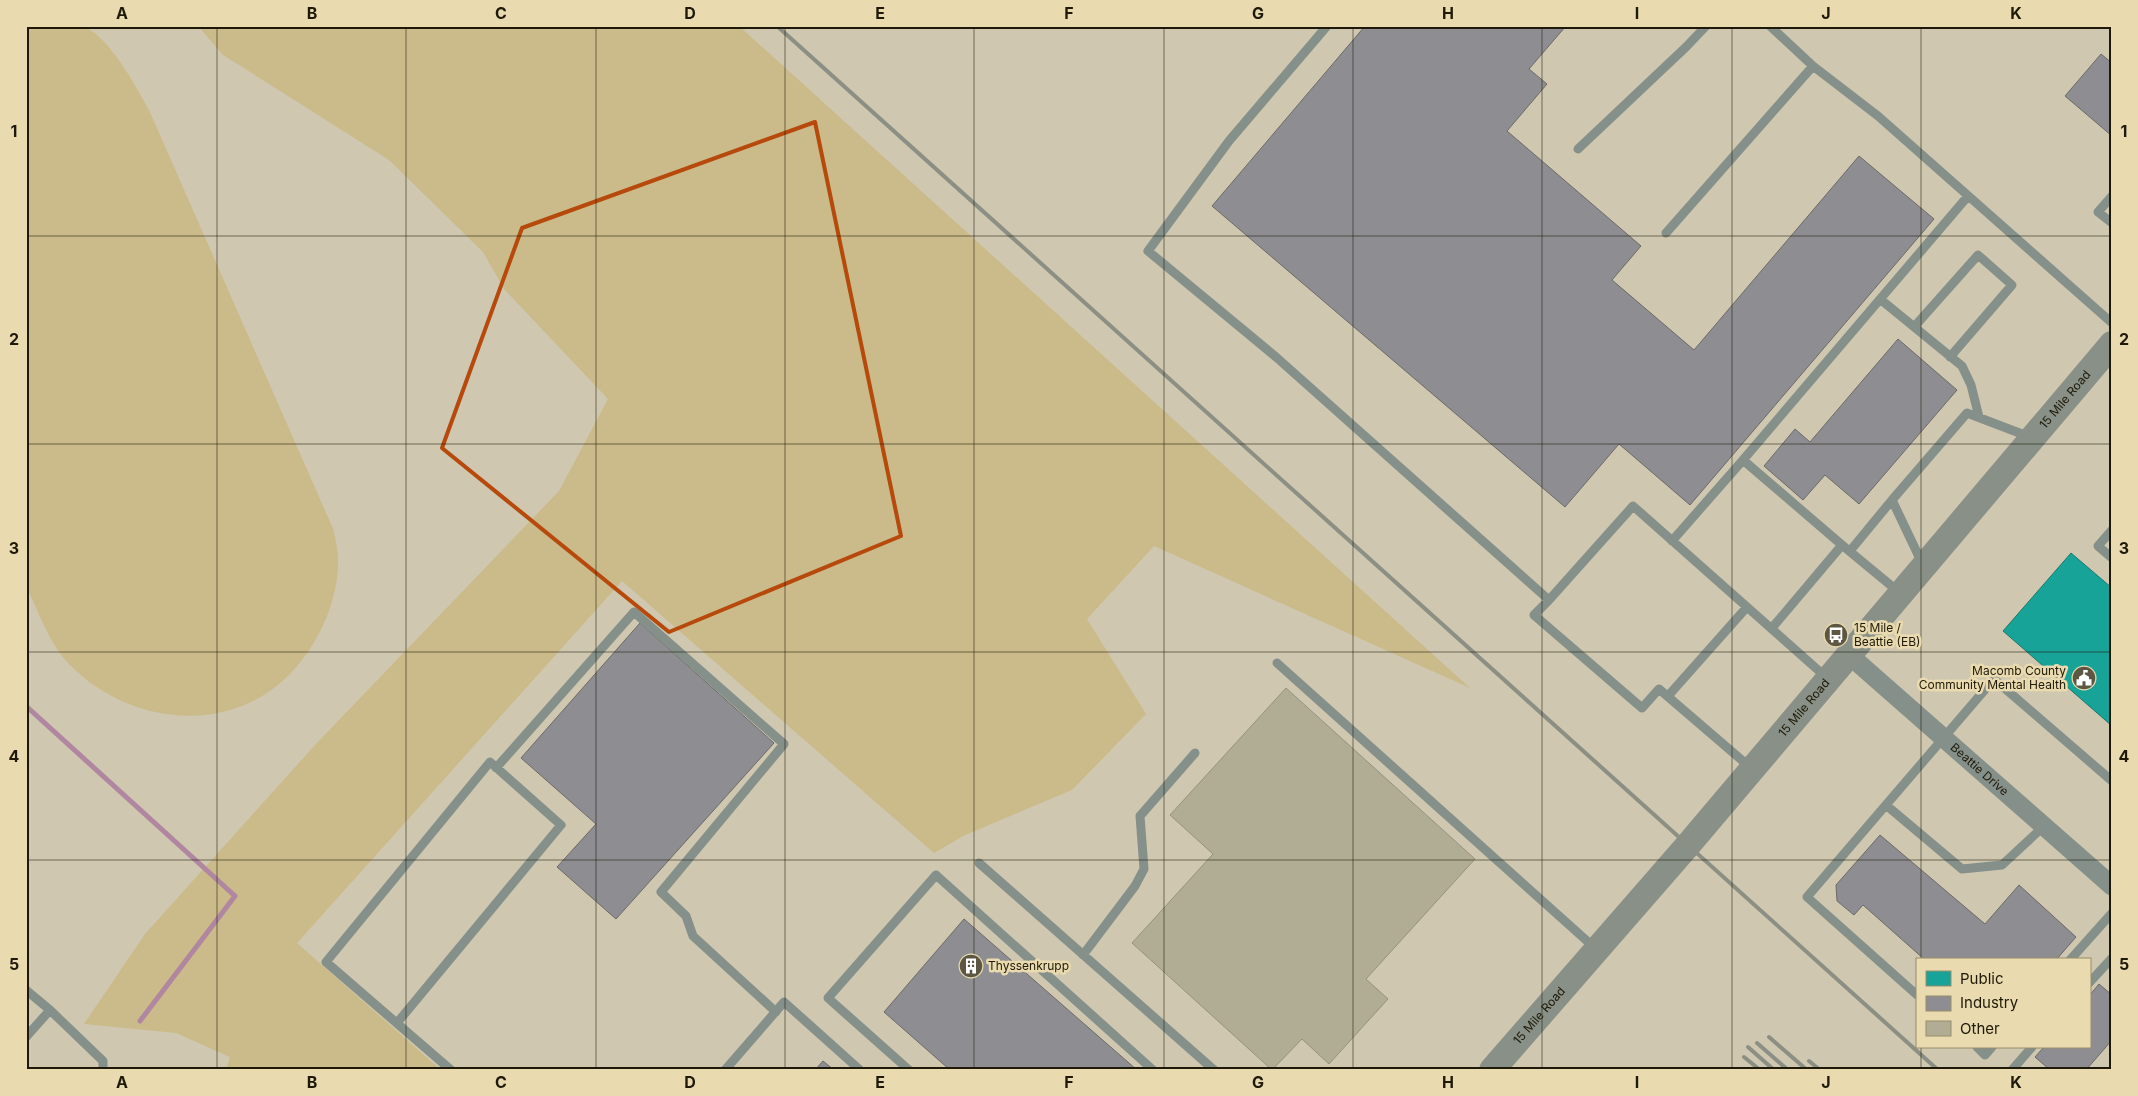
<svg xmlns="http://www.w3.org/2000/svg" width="2138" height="1096" viewBox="0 0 2138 1096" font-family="Inter,sans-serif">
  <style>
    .green { fill: #cbbb8a }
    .public { fill: #17a398; stroke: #197a6d }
    .industry { fill: #8d8d92; stroke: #6c6a69 }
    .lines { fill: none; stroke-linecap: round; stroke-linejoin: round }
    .stream { stroke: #b086a0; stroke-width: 5 }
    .building { fill: #b0ad94; stroke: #959280 }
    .lane { stroke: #85908a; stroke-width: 9 }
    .street { stroke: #85908a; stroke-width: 19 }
    .secondary { stroke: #889087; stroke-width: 26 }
    .rail { stroke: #8c8f84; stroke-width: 4 }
    .marked { fill: none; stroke: #b6490b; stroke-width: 4; stroke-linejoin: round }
    .grid { fill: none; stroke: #1e1908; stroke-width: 1; stroke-opacity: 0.55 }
    .labels { text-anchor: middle; stroke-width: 5; stroke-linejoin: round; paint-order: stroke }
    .street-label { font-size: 12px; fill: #1e1908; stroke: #e9dbaf }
    .poi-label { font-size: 12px; fill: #1e1908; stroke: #e9dbaf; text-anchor: start }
    .neatline { fill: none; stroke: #1e1908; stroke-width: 2 }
    .grid-label { font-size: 16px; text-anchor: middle; font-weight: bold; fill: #1e1908 }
  </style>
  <rect width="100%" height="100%" fill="#cfc7af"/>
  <!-- green -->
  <path class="green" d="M26 26C42 26 67 23 81 26 107 32 137 88 149 110L334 531C335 540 338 549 338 557 340 613 302 679 251 702 190 731 116 712 70 665 49 644 39 612 26 586Z
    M198 26H739L1470 688 1154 546 1087 619 1146 714 1072 790 965 835 934 853 622 581 297 943 441 1070H226L230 1057 176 1033 84 1024 145 934 315 745 559 491 608 399 504 289 483 252 389 160 223 55Z"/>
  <!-- public -->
  <path class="public" d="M2071 553 2112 588V726L2003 631Z"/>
  <!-- industry -->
  <path class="industry" d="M1365 26H1566L1529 69 1547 84 1507 131 1641 246 1612 280 1694 350 1859 156 1934 219 1690 505 1619 444 1565 507 1212 206Z
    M2101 54 2112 63V136L2065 96Z
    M1898 339 1957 390 1859 504 1825 475 1803 500 1764 466 1795 429 1810 442Z
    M640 623 774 743 616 919 557 867 596 824 521 758Z
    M1880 835 1985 924 2019 885 2076 937 2056 960H1925L1863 905 1854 915 1837 901 1836 885Z
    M964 919 1137 1070H950L884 1012Z
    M2099 984 2112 995V1040L2086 1070H2050L2035 1057 2044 1047H2089V996Z
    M823 1061 834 1070H815Z"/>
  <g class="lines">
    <!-- stream -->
    <path class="stream" d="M26 706 235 896 140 1021"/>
  </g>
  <!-- building -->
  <path class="building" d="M1286 688 1475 859 1366 979 1388 999 1329 1064 1302 1039 1272 1070 1132 943 1213 854 1170 815Z"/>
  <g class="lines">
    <!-- lane -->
    <path class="lane" d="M1327 26 1229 141 1148 251 1276 357 1549 600 1633 506 1827 678
      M1770 26 1813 66
      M1578 149 1686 47 1706 26
      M2112 196 2098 212 2112 223
      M1666 233 1813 66 1878 116 2112 323
      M1880 299 1962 366 1971 385 1979 417
      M1914 327 1978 255 2012 285 1950 357
      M1743 460 1968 196
      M2112 530 2098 546 2112 558
      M1672 541 1743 460 1842 545
      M1850 551 1892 500
      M1922 563 1892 500 1967 413 2030 437
      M1549 600 1534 615 1642 708 1659 689 1751 768
      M1772 628 1842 545 1900 593
      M1277 663 1596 949
      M1668 696 1747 607
      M496 768 634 612 784 744 661 892 686 916 693 936 776 1012
      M1886 805 1962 869 2002 865 2044 826
      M979 863 1214 1070
      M1083 955 1135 886 1144 869 1140 816 1195 753
      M2070 960 2112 913
      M2089 983 2112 958
      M26 990 50 1010 103 1061V1070
      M1917 995 1807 897 1994 679 2112 781
      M397 1023 561 825 490 762 326 962 451 1070
      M26 1037 50 1010
      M1977 1047 1985 1055 1992 1047
      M725 1070 784 1002 860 1070
      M909 1070 828 998 936 875 1153 1070
      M2012 1070 2032 1047"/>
    <!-- street -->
    <path class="street" id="s1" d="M1848 654 2112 886"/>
    <!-- secondary -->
    <path class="secondary" id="s2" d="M1492 1070 1688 845 2112 344"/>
    <!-- rail -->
    <path class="rail" d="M777 26 1938 1070
      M1769 1037 1807 1070
      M1757 1043 1788 1070
      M1748 1047 1774 1070
      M1744 1057 1760 1070
      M1809 1061 1820 1070"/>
  </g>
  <!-- marked area -->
  <path class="marked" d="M815 122 901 536 669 632 442 448 522 228Z"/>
  <!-- grid -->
  <path class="grid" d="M217 26V1070M406 26V1070M596 26V1070M785 26V1070M974 26V1070M1164 26V1070M1353 26V1070M1542 26V1070M1732 26V1070M1921 26V960M26 236H2112M26 444H2112M26 652H2112M26 860H2112M1921 1047V1070"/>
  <!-- icons -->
  <defs>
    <g id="bus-disc" transform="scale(1.25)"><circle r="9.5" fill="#5c5642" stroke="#e9dbaf"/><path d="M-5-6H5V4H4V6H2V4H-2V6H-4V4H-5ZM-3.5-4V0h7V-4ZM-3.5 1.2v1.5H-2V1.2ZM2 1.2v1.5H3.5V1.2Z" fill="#fff"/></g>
    <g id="civic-disc" transform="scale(1.25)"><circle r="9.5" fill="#5c5642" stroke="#e9dbaf"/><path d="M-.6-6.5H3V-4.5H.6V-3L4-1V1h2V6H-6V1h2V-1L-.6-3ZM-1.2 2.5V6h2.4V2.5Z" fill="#fff"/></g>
    <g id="building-disc" transform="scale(1.25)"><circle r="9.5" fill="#5c5642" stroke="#e9dbaf"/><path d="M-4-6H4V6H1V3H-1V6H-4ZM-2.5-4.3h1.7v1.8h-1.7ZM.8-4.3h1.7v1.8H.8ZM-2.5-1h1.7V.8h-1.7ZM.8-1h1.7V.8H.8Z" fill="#fff"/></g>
  </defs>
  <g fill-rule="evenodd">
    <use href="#bus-disc" x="1836" y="635"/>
    <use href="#civic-disc" x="2084" y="678"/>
    <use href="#building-disc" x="971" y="966"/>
  </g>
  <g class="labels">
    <!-- street labels -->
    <g class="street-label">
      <text dy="4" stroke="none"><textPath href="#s2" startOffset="882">15 Mile Road</textPath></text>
      <text dy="4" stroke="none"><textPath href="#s2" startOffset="478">15 Mile Road</textPath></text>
      <text dy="4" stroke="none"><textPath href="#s1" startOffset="175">Beattie Drive</textPath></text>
      <text dy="4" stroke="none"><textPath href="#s2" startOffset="72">15 Mile Road</textPath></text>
    </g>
    <!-- poi labels -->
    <g class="poi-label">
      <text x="1854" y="632">15 Mile /<tspan x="1854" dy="14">Beattie (EB)</tspan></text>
      <text x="2066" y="675" text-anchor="end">Macomb County<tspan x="2066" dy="14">Community Mental Health</tspan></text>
      <text x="988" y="970">Thyssenkrupp</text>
    </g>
  </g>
  <!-- border -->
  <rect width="2138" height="1096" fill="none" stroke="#e9dbaf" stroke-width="55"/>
  <!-- legend -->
  <rect x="1916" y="958" width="175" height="90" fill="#e9dbaf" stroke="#988d6c"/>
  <rect x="1926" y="971" width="25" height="15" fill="#17a398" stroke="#988d6c"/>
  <text x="1960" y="984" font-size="15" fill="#1e1908">Public</text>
  <rect x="1926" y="996" width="25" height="15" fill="#8d8d92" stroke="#988d6c"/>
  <text x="1960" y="1008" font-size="15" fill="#1e1908">Industry</text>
  <rect x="1926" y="1021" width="25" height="15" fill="#b0ad94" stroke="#988d6c"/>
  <text x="1960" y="1034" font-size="15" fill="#1e1908">Other</text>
  <rect x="28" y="28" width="2082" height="1040" class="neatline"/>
  <g class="grid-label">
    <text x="122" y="19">A</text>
    <text x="312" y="19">B</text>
    <text x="501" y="19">C</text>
    <text x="690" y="19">D</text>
    <text x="880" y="19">E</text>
    <text x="1069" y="19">F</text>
    <text x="1258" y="19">G</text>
    <text x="1448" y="19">H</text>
    <text x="1637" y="19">I</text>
    <text x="1826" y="19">J</text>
    <text x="2016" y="19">K</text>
    <text x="14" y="137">1</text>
    <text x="2124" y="137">1</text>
    <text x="14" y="345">2</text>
    <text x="2124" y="345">2</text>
    <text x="14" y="554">3</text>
    <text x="2124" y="554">3</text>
    <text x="14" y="762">4</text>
    <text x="2124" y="762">4</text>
    <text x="14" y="970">5</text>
    <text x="2124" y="970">5</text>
    <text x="122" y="1088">A</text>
    <text x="312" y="1088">B</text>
    <text x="501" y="1088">C</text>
    <text x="690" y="1088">D</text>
    <text x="880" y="1088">E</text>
    <text x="1069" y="1088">F</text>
    <text x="1258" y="1088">G</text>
    <text x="1448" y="1088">H</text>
    <text x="1637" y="1088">I</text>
    <text x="1826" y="1088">J</text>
    <text x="2016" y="1088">K</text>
  </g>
</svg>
